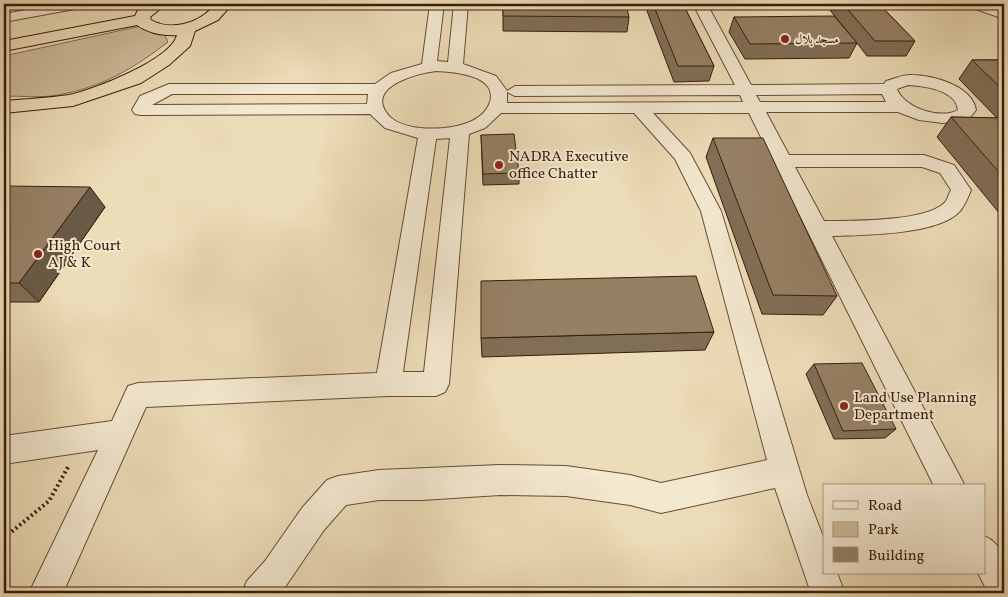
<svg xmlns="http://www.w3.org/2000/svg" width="1008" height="597" viewBox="0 0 1008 597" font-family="Vollkorn,Amiri,serif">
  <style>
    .green { fill: #cebb9a; stroke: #846c52 }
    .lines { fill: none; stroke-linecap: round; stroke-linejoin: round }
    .minor-casing { stroke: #664c36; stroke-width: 2 }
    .highway-casing { stroke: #391c0b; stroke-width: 2 }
    .path { stroke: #391c0b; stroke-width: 4; stroke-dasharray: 2 3; stroke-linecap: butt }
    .minor { fill: #f3e8d0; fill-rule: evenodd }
    .highway { fill: #ecdcb7; fill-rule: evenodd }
    .wall { fill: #816e56; stroke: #391c0b }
    .shaded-wall { fill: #695a46; stroke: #391c0b }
    .building { fill: #968064; stroke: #391c0b }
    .poi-dot { fill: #8f2418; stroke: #f3e8d0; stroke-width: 2 }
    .labels { text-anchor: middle; stroke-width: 4; stroke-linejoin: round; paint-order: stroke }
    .far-poi-label { font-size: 12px; fill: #391c0b; stroke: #f3e8d0; text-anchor: start }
    .poi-label { font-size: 15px; fill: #391c0b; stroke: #f3e8d0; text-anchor: start }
  </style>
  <rect width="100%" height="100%" fill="#ecdcb7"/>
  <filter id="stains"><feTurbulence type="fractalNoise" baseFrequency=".004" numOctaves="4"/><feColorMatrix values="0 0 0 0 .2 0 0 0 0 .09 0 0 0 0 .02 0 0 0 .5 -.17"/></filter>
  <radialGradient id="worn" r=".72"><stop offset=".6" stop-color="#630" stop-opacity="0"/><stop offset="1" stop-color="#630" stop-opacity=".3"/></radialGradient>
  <!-- green -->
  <path class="green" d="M159 22 168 42C133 69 102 87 58 95 41 98 21 96 4 96V56Z"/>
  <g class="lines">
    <!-- minor casing -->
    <g class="minor-casing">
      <path id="minor" d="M59 4H87L80 8 4 22V14Z
        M430 4H444L437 61 448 62 454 4H468L463 64 496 76 507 91 515 86 735 85 693 4H707L751 85 884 84 886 81C894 79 902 75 910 75 932 75 972 85 976 110L969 119 943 123 919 120 898 112H766L789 155H924L954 165 971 190C968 197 965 205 960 211 939 235 863 235 832 236L965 486H934L749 113H653L690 153 721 211 807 495 824 539V573H837L845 593H811L775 488 661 513 630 505 566 496 500 495 422 500H379L346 505 324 530 281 593H242L247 581 265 561 302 508 327 480 338 476 379 470 500 465 566 466 630 475 661 483 767 460 701 211 675 159 634 113H501L485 128 469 134 449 384 445 392 436 396H388L146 407 63 593H29L98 450 4 464V436L112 421 128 386 138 383 377 373 418 138 385 128 370 114 141 115 135 114 132 110 140 96 169 84H375L391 73 422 64ZM436 71C454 72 498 75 490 102 487 111 480 117 472 121 452 131 400 134 386 112 368 85 420 73 436 71ZM908 85C924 86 956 90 958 110 941 120 904 108 897 89ZM507 92 515 96 740 95 743 102 507 103ZM172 94H368L367 104 152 105ZM882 94 886 102H760L756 95ZM450 138 424 372H403L436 139ZM795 167H922L940 173 951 190C949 193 948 198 946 201 930 222 850 221 824 221Z
        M968 4H987L1004 10V19L970 7Z
        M984 536C1008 546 1004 569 1004 593H988L978 573H984Z"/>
    </g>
    <!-- highway casing -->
    <g class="highway-casing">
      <path id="highway" d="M147 4H166L150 17 151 20C170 31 196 24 211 9V4H227V10L218 20 195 31 190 46 169 65 141 83 73 106 4 113V101C25 99 48 98 69 95 93 90 171 60 177 35 163 36 148 33 137 25L4 51V41L135 16 139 8Z"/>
    </g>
    <!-- path -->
    <path class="path" d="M4 538 49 501 68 467"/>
    <!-- minor -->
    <use href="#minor" class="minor"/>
    <!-- highway -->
    <use href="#highway" class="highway"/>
  </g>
  <!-- wall -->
  <path class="wall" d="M503 4 629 17 627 32 503 31Z
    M648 4H683L714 66 709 81 674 82 647 11Z
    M825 4H879L915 41 906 56H867L857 43 849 58 745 59 729 32 734 17 856 42Z
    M972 60H1004V219L937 137 951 117 997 118 959 79Z
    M481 135 519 173V184L483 185Z
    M713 138 837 296 823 315 762 314 706 157Z
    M4 186 105 207 39 302H4Z
    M714 332 705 350 482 357 481 338Z
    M814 364 896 429 885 438 834 439 806 374Z"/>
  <!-- shaded-wall -->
  <path class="shaded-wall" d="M90 187 105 207 39 302 19 283Z"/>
  <!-- building -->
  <path class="building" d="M503 4H626L629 17 503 16Z
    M653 4H683L714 66H678Z
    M843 4H879L915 41H875Z
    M834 16 857 43 750 44 734 17Z
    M972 60H1004V91Z
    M951 117 1004 118V178Z
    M514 134 519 173 483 174 481 135Z
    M713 138H763L837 296 773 295Z
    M4 186 90 187 19 283H4Z
    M696 276 714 332 481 338V281Z
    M862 363 896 429 843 431 814 364Z"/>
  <!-- markers -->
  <g class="poi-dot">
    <circle cx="785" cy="39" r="5"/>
    <circle cx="499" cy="165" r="5"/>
    <circle cx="38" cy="254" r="5"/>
    <circle cx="844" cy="406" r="5"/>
  </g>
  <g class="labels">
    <!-- far-poi labels -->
    <g class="far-poi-label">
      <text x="795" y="43">مسجد بلال</text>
    </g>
    <!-- poi labels -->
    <g class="poi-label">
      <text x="509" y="161">NADRA Executive<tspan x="509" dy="17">office Chatter</tspan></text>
      <text x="48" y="250">High Court<tspan x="48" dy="17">AJ &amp; K</tspan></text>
      <text x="854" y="402">Land Use Planning<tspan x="854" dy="17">Department</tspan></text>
    </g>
  </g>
  <!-- margin -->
  <rect width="1008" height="597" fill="none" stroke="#ecdcb7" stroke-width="20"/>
  <rect x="5" y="5" width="998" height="587" fill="none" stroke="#391c0b" stroke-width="2.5"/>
  <rect x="10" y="10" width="988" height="577" fill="none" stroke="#391c0b"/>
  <!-- legend -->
  <rect x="823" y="484" width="162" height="90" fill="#f3e8d0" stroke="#a99681"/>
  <rect x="833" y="501" width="25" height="8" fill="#f3e8d0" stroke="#a99681"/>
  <text x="868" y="510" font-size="15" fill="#391c0b">Road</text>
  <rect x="833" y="522" width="25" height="15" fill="#cebb9a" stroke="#a99681"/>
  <text x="868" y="534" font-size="15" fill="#391c0b">Park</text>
  <rect x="833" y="547" width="25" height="15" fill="#968064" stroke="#a99681"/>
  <text x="868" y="560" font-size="15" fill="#391c0b">Building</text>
  <rect width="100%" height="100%" filter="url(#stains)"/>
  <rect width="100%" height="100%" fill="url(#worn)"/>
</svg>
